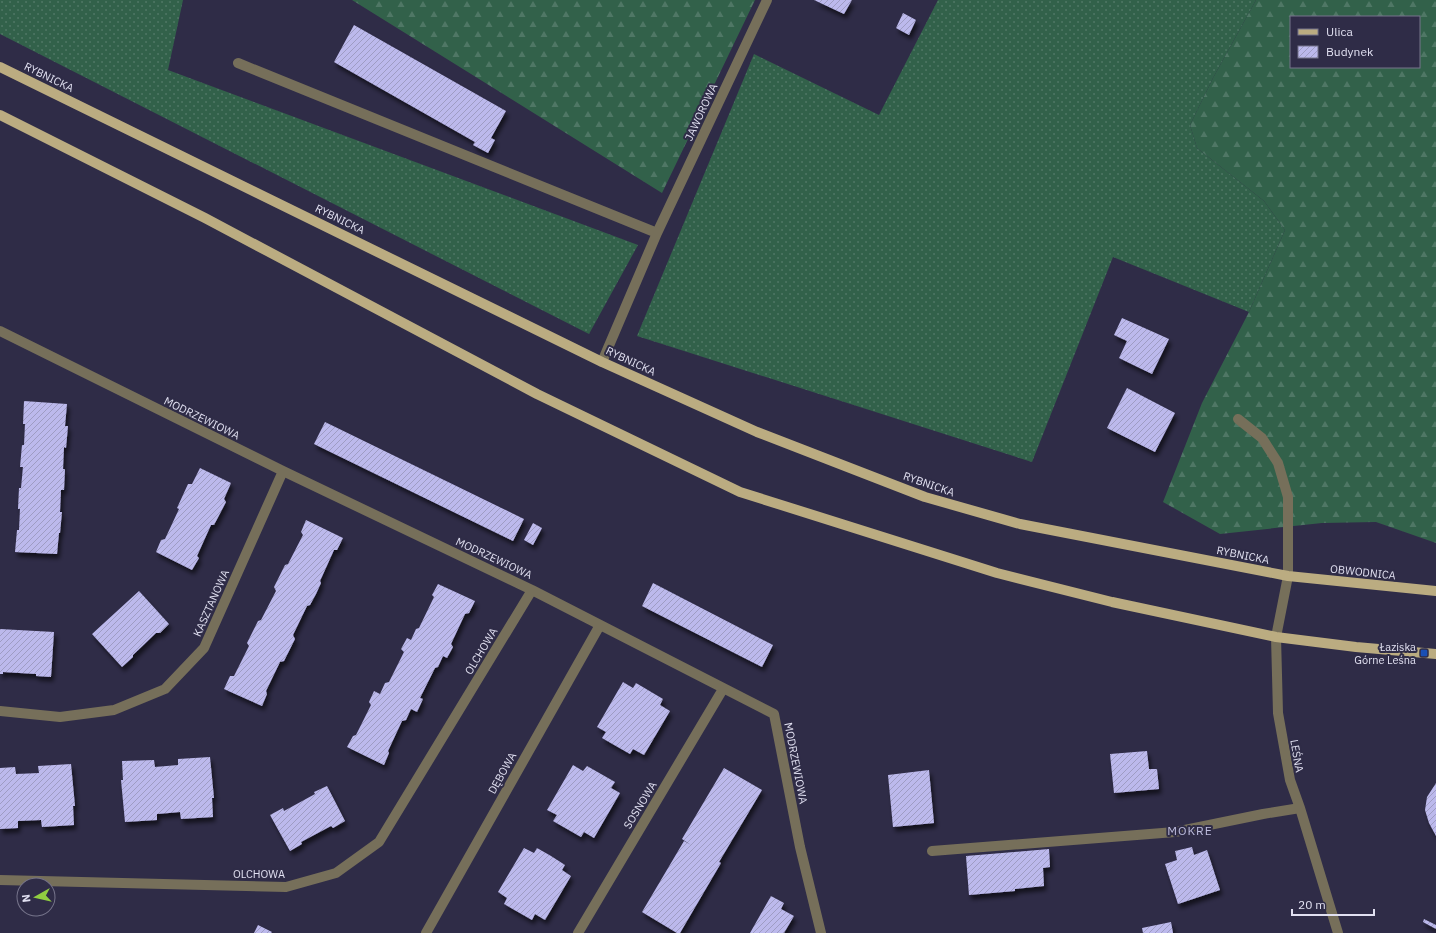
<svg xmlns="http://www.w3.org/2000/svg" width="1436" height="933" viewBox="0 0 1436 933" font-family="'IBM Plex Sans',sans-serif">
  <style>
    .grass { fill: url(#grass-dots) }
    .forest { fill: url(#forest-firs); fill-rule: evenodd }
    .building { fill: url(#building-hatch); filter: url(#shadow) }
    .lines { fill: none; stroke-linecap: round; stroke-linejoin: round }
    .minor { stroke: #766f5a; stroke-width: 10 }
    .major { stroke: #bbac81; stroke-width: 10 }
    .transit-dot { fill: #1a4fb4; stroke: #2f2c47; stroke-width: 1.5 }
    .labels { text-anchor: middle; stroke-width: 4; stroke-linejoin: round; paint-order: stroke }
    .street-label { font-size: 11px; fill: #e1e0f1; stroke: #2f2c47 }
    .poi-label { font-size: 11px; fill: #e1e0f1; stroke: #2f2c47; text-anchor: end }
    .neighbourhood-label { font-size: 12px; letter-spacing: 1px; fill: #bfbedf; stroke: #2f2c47 }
  </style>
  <defs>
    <pattern id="grass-dots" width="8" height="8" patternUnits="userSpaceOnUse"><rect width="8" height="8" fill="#32614a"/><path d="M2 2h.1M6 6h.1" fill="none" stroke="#4f7765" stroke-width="1.8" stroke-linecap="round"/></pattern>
    <pattern id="forest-firs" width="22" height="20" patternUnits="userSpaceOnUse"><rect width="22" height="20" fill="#32614a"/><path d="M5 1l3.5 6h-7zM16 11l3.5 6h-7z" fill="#4f7765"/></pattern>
    <pattern id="building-hatch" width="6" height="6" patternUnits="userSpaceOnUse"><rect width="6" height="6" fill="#bcb9ec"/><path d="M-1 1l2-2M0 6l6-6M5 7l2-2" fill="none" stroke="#9e9cc3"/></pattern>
    <filter id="shadow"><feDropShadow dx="2.5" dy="4.5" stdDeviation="2" flood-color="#0009"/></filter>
  </defs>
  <rect width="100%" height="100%" fill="#2f2c47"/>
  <!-- grass -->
  <path class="grass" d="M0 0H183L168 70 638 245 589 334 0 34Z
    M938 0H1256L1213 78 1190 125 1197 148 1264 201 1285 230 1249 312 1113 257 1032 462 637 336 754 54 879 115Z"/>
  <!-- forest -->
  <path class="forest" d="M352 0H755L662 193Z
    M1256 0H1436V543L1376 522 1322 523 1220 534 1163 502 1202 403 1249 312 1285 230 1264 201 1197 148 1190 125 1213 78ZM1291 17H1419V67H1291Z"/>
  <!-- building -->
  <path class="building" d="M814 0H852L844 14Z
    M903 13 916 20 909 35 896 28Z
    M354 25 506 111 491 138 495 140 488 153 473 145 475 142 334 62Z
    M1122 318 1169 339 1152 374 1119 358 1127 341 1114 335Z
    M1127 388 1175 413 1155 452 1107 428Z
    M24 401 67 404 65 426H68L66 448 64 447 63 469H65L64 490H61L60 512H62L60 533H59L57 554 15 552 17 530H19L20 509H18L19 488H21L23 467H20L22 445H24L25 424H23Z
    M325 422 524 519 513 541 314 444Z
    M200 468 231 483 224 499 226 502 214 525H211L197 556 199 558 192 570 156 552 161 540 165 539 179 509 177 508 188 484H192Z
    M306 520 343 538 337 550H334L320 581 321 583 316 594 310 605 307 606 293 635 295 639 284 661 280 662 266 691 267 694 262 706 224 689 230 676H234L249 646 247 643 258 621 261 620 276 591 274 587 285 565 288 564 303 535 301 532Z
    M533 523 542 528 533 545 524 540Z
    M653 583 773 645 762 667 642 606Z
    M438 584 475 601 469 613 465 614 451 644 453 647 447 658 443 656 438 667 435 668 420 698 423 699 417 712 411 709 406 720 402 721 388 751 389 753 384 765 347 747 353 736 356 735 371 705 369 702 374 691 380 694 385 683 389 682 404 652 401 649 407 638 411 640 416 629 419 628 434 597 432 595Z
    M139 591 169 624 160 633H156L133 655V657L122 667 92 634Z
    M0 629 54 632 51 677 36 676V674L3 672V674H0Z
    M623 682 633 688 636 683 663 699 660 705 670 711 644 755 633 749 630 754 602 738 606 732 597 727Z
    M1147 751 1149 769H1157L1159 789 1114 793 1110 754Z
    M210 757 214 798H212L213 817 181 819 180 812 169 813 157 814V820L125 822 121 780H123L122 761 154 760 155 767 178 765V759Z
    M71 764 75 806H73L74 825 42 827 41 820 18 821V828L0 829V768L15 767 16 774 39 773 38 766Z
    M573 765 583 771 587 766 615 782 611 788 620 793 594 838 584 832 581 837 553 821 557 815 547 810Z
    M724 768 762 790 719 862 721 863 680 933H677L642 912 684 841 691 845 682 839Z
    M929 770 934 823 893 827 888 775Z
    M1436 783V836L1429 823 1425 810 1427 797Z
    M327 786 345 821 333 828 331 826 301 842 302 844 290 851 270 815 283 808 284 811 315 794 314 792Z
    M1192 847 1194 855 1207 850 1220 890 1178 904 1165 864 1177 860 1175 851Z
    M524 848 534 853 537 848 551 856 565 865 562 870 571 876 545 920 535 914 532 920 504 904 507 898 498 892Z
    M1049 849 1050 867 1043 868 1044 886 1015 889V891L969 895 966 856Z
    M771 896 784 903 781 909 794 916 784 933H750Z
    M1424 919 1436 925V929L1423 922Z
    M1171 922 1173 933H1143L1142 928Z
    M258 925 272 932 271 933H254Z"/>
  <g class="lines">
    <!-- minor -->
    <path class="minor" d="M238 63 657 233
      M0 331 283 471 532 590 774 714 800 847 821 933
      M602 362 657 233 767 0
      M1238 419 1262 438 1278 463 1288 497V576L1276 637 1278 713 1290 780 1300 808 1338 933
      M0 711 60 717 114 710 165 689 204 648 283 471
      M932 851 1175 832 1263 814 1300 808
      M0 880 286 887 336 873 379 842 532 590
      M426 933 600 625
      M578 933 723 689"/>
    <!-- major -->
    <path class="major" d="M0 67 602 362 757 432 925 497 1020 524 1288 576 1436 591
      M0 115 205 218 537 394 740 492 997 573 1112 602 1276 637 1356 647 1436 654"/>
  </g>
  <!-- markers -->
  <rect class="transit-dot" x="1420" y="649" width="8" height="8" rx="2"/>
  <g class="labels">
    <!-- street labels -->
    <g class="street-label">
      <text transform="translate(49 77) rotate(26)" y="4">RYBNICKA</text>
      <text transform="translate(701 112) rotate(-65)" y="4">JAWOROWA</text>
      <text transform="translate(340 219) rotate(26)" y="4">RYBNICKA</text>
      <text transform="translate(631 361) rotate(25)" y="4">RYBNICKA</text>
      <text transform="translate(202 418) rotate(26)" y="4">MODRZEWIOWA</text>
      <text transform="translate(929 484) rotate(19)" y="4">RYBNICKA</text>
      <text transform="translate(1243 555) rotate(11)" y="4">RYBNICKA</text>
      <text transform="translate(494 558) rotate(25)" y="4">MODRZEWIOWA</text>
      <text transform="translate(1363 572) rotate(6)" y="4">OBWODNICA</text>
      <text transform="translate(211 603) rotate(-66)" y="4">KASZTANOWA</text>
      <text transform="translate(481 651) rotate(-59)" y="4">OLCHOWA</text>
      <text transform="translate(1297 756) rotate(80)" y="4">LEŚNA</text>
      <text transform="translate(796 763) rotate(79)" y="4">MODRZEWIOWA</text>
      <text transform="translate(502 773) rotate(-61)" y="4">DĘBOWA</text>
      <text transform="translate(640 805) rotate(-59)" y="4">SOSNOWA</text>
      <text x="259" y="878">OLCHOWA</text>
    </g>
    <!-- poi labels -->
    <g class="poi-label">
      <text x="1416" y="651">Łaziska<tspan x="1416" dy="13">Górne Leśna</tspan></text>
    </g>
    <!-- neighbourhood labels -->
    <g class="neighbourhood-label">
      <text x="1190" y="835">MOKRE</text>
    </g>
  </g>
  <!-- legend -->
  <rect x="1290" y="16" width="130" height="52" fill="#2f2c47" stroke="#76748b"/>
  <rect x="1298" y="29" width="20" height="6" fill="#bbac81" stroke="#76748b"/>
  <text x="1326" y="36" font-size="12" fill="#e1e0f1">Ulica</text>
  <rect x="1298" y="46" width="20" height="12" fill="url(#building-hatch)" stroke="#76748b"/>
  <text x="1326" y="56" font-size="12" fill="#e1e0f1">Budynek</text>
  <!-- north arrow -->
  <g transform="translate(36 897) rotate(262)"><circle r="19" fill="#2f2c47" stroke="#76748b"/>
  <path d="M0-3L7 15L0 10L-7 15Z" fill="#90cd41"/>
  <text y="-6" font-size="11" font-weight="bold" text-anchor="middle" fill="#e1e0f1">N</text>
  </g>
  <!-- scale -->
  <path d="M1292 909v6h82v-6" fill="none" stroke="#e1e0f1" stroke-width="2"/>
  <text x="1298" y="909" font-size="12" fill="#e1e0f1" stroke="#2f2c47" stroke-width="3" paint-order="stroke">20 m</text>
</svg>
